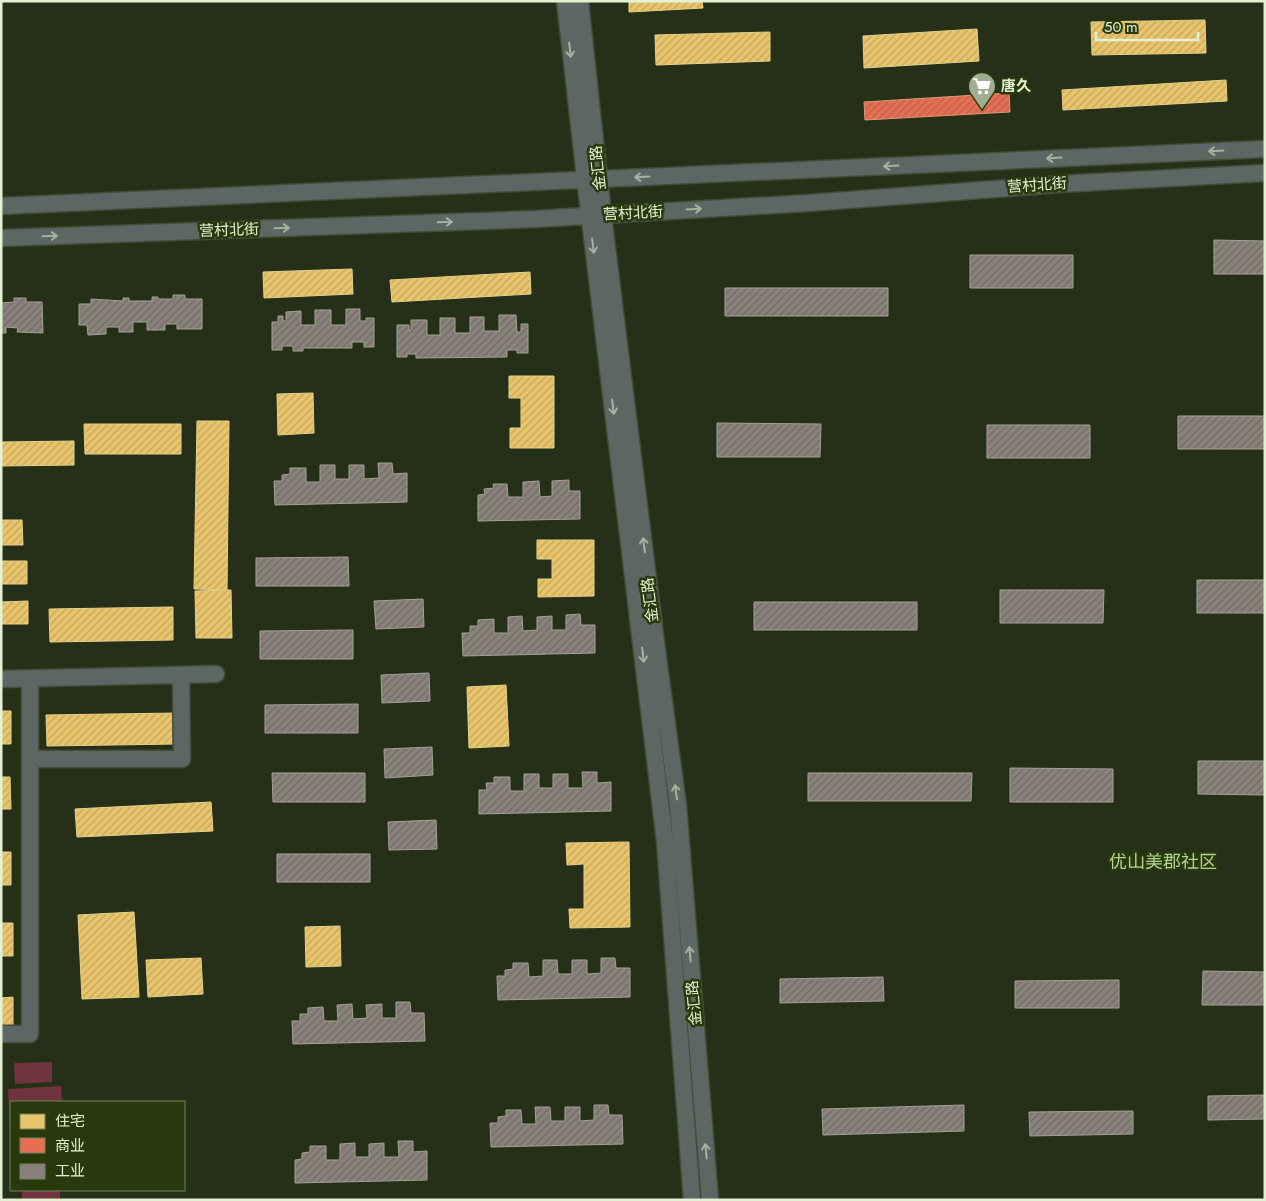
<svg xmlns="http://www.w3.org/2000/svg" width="1266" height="1201" viewBox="0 0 1266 1201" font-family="Jost,'Noto Sans SC',sans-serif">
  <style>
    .pitch { fill: #70343e }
    .homes { fill: url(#homes-hatch); stroke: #e7d289 }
    .shops { fill: url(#shops-hatch); stroke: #e69677 }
    .industry { fill: url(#industry-hatch); stroke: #a4a396 }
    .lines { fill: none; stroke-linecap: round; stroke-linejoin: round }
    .minor-casing { stroke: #434c37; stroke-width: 19 }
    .minor { stroke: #5c6662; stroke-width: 16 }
    .oneway { stroke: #a6b29f }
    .labels { text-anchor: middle; stroke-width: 5; stroke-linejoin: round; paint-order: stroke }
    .poi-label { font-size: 15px; font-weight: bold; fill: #e2f1d1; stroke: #283a0d; text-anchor: start }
    .street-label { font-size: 15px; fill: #e2f1d1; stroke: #283a0d }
    .quarter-label { font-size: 18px; fill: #b3d092; stroke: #283a0d }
  </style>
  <defs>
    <pattern id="homes-hatch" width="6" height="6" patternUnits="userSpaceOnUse" patternTransform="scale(1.25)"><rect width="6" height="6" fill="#e9c46a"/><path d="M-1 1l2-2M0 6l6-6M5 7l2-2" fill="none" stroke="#c0a55f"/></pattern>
    <pattern id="shops-hatch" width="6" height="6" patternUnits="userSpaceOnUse" patternTransform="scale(1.25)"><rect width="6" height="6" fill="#e76f51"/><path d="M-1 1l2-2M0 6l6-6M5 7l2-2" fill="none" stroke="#b6634c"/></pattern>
    <pattern id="industry-hatch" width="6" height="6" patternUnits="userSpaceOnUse" patternTransform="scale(1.25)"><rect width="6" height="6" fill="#8a817c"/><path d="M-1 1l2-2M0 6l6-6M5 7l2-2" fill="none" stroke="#6e6a64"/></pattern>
  </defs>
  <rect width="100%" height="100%" fill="#263018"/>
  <!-- pitch -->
  <path class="pitch" d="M52 1062V1082L15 1084 14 1063Z
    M61 1086 62 1102H11V1149L8 1089Z
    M22 1190H60V1200H22Z"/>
  <!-- homes -->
  <path class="homes" d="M629 1H702L703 8 629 12Z
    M1205 20 1206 53 1092 55 1091 22Z
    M977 29 979 61 864 68 863 36Z
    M770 32V61L656 65 655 35Z
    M1226 80 1227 101 1063 110 1062 90Z
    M352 269 353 294 264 298 263 272Z
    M530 272 531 294 392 302 390 280Z
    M509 376H554V448H510V428H521V398H509Z
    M313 393 314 433 278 435 277 394Z
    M197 421H229L227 590 194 589Z
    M84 424H181V454H85Z
    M74 441V465L1 466V442Z
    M1 520H22L23 545H1Z
    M537 540H594V596L538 597V579H552V559H537Z
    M1 561H27V584H1Z
    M231 590 232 638H196L195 591Z
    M28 601V624H1V602Z
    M173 607V640L50 642 49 609Z
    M506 685 509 746 469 748 467 687Z
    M1 711H11V744H1Z
    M176 713V744L47 746 46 715Z
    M1 777H10L11 809H1Z
    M211 802 213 831 77 837 75 809Z
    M629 842 630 927 570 928 569 909H584V864L567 865 566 843Z
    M1 852H11V885H1Z
    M134 912 139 997 82 999 78 915Z
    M1 923H13V956H1Z
    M340 926 341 966 306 967 305 927Z
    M201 958 203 994 148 997 146 960Z
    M13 997V1029L1 1030V998Z"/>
  <!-- shops -->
  <path class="shops" d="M1009 93 1010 112 865 120 864 102Z"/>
  <!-- industry -->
  <path class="industry" d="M1214 240 1265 241V274H1214Z
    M970 255H1073V288H970Z
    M725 288H888V316H725Z
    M173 295H185V299H202V329H177V324H165V330H147V322H133V332H119V327H106V334L88 335 87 325H79V304H91V299L123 301V298H129V301H152V297H158V299H173Z
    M14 298H26V302H42L43 333 17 332 18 328 6 327V333H1V303L14 302Z
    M346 309H360V321H366V318H374V347H364V342H352V348H303V351H293V346H282V350H272V322H278V316H283V321H286V312L301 311V325H315V310H331V325H346Z
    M499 315H516L517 332H521V324H528V353H517V350H507V357L416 358V354H407V357H397V325H409V330H411V320H427V335H440V318H455V333H470V317H484V331H499Z
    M1178 416H1265V449H1178Z
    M717 423 821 424 820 457H717Z
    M987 425H1090V458H987Z
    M378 463H392L393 474 407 473V502L275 505 274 481H282V475L290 474V468H306V482H320V465H335V479H349V465H364V479L379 478Z
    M569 480V491H580V519L478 521V495L485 494 484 489 494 488 493 484H507L508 497H523V482L539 481 540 497 552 496V481Z
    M348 557 349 586H256V558Z
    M1197 580H1265V613H1197Z
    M1000 590H1104L1103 623H1000Z
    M423 599 424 627 376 629 374 601Z
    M754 602H917V630H754Z
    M580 614 581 625H595V653L463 656 462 633H470V626H478V620L494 619V633H508V617L522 616 523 631 537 630V617L552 616V630H566V615Z
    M353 630V659H260V631Z
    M429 673 430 701 382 703 381 675Z
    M358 704V733H265V705Z
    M432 747 433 775 385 778 384 749Z
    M1198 761H1265V795L1198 794Z
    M1010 768 1113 769V802H1010Z
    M582 772H597V783L611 782V811L479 814V790H487L486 783H494V777H510V791H524V774H539V788H553V774H568V788H583Z
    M272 773H365V802H273Z
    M808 773H972L971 801H808Z
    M436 820 437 849 389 850 388 822Z
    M277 854H370V882H277Z
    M601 958H615L616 968H630V997L498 1000 497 976H505V970L513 969V963H528L529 977 543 976V960H557L558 974H572V960H587V974L601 973Z
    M1203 971 1265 972V1005H1202Z
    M883 977 884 1001 780 1003V979Z
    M1119 980V1008H1015V981Z
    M396 1002H410L411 1013H424L425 1041 293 1044 292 1021H300V1014H308V1008L323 1007 324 1021H338L337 1005 352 1004 353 1019 367 1018 366 1005 382 1004V1018H396Z
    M1265 1095V1119L1208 1120V1096Z
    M594 1105H608L609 1115H622L623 1144 491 1147 490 1123H498V1117L506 1116V1110H521L522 1124H536L535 1107H550L551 1121H565V1107H580V1121L594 1120Z
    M964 1105V1131L823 1135 822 1109Z
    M1133 1111V1134L1030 1136 1029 1112Z
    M398 1141H413V1152L427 1151V1180L295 1183V1160L302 1159V1153L310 1152V1146H326V1160H340V1144L355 1143V1157H369V1144L384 1143V1157H399Z"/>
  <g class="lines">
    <!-- minor casing -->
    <g class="minor-casing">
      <path id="minor" d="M565 1 587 195 665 842 692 1200
        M580 1 603 215 656 643 678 805 710 1200
        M1 206 1265 149
        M1 238 535 219 808 203 1060 184 1265 173
        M1 679 216 674
        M30 759H182L181 675
        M1 1034H30V679"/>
    </g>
    <!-- minor -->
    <use href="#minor" class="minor"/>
  </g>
  <!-- one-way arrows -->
  <defs><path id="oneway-shaft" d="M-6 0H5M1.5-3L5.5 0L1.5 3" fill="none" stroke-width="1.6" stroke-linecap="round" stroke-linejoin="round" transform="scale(1.25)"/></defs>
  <g class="oneway">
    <use href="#oneway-shaft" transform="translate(570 50) rotate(84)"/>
    <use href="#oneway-shaft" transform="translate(1216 151) rotate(177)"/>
    <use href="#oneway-shaft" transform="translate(1054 158) rotate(177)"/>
    <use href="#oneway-shaft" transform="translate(891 166) rotate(177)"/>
    <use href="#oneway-shaft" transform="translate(642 177) rotate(177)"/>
    <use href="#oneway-shaft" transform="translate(694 209) rotate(-3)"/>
    <use href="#oneway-shaft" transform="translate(445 222) rotate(-2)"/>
    <use href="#oneway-shaft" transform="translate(282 228) rotate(-2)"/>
    <use href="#oneway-shaft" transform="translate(50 236) rotate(-2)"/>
    <use href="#oneway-shaft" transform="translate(593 246) rotate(83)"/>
    <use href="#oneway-shaft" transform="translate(613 407) rotate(83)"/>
    <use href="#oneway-shaft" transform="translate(644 545) rotate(-97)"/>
    <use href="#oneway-shaft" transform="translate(643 655) rotate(83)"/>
    <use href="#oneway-shaft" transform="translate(676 792) rotate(-98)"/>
    <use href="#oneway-shaft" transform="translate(690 954) rotate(-95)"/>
    <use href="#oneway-shaft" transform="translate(706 1151) rotate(-95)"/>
  </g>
  <!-- icons -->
  <defs>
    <g id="supermarket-pin" transform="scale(1.4375)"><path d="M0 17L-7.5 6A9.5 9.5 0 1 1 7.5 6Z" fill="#a0ad90" stroke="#283a0d"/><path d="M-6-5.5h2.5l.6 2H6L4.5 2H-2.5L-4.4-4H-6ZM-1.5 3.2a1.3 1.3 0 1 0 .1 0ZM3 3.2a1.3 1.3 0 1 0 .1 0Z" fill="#fff"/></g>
  </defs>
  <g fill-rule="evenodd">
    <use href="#supermarket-pin" x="982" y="86"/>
  </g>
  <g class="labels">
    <!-- poi labels -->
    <g class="poi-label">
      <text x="1001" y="91">唐久</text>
    </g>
    <!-- street labels -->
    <g class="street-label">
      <text transform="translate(598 168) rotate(-96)" y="5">金汇路</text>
      <text transform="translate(1037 185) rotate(-4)" y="5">营村北街</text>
      <text transform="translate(633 213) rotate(-3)" y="5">营村北街</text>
      <text transform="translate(229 230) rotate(-2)" y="5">营村北街</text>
      <text transform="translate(650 600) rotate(-97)" y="5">金汇路</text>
      <text transform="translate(694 1003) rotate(-95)" y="5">金汇路</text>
    </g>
    <!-- quarter labels -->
    <g class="quarter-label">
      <text x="1163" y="868">优山美郡社区</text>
    </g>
  </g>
  <!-- border -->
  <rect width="1266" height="1201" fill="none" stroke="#e2f1d1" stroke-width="5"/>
  <!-- legend -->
  <rect x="10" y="1101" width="175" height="90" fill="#283a0d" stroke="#72835b"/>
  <rect x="20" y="1114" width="25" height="15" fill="#e9c46a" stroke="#72835b"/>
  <text x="55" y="1126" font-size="15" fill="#e2f1d1">住宅</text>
  <rect x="20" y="1138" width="25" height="15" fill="#e76f51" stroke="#72835b"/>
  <text x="55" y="1151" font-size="15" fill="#e2f1d1">商业</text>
  <rect x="20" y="1164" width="25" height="15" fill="#8a817c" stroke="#72835b"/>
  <text x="55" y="1176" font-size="15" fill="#e2f1d1">工业</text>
  <!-- scale -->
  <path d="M1096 32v8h102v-8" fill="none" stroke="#e2f1d1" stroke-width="2.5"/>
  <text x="1104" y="32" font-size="15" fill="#e2f1d1" stroke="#283a0d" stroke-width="4" paint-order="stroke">50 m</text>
</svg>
